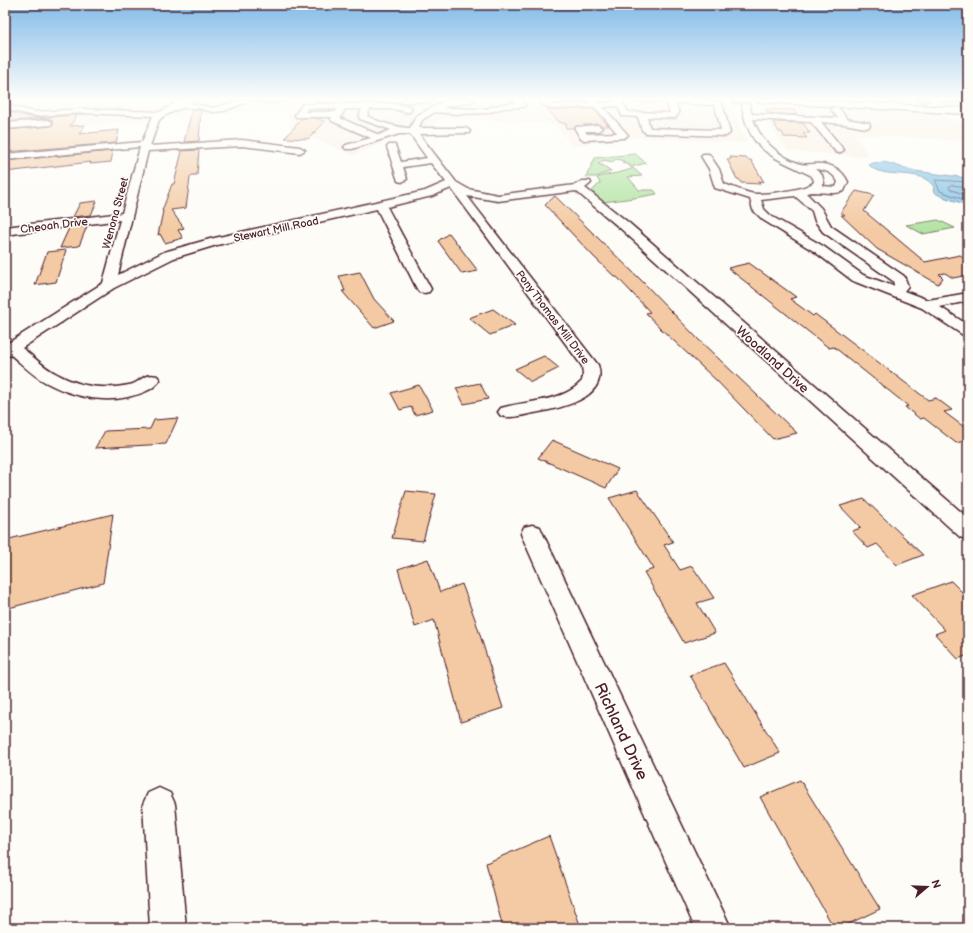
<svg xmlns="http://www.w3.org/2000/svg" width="973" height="933" viewBox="0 0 973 933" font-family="'Balsamiq Sans',sans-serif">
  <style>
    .built { fill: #faedde }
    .green { fill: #b3e4a4; stroke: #7e8268 }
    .water { fill: #87c4e7; stroke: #6f829c }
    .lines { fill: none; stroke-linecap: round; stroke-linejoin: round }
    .shore { stroke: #626176; stroke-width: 1 }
    .building { fill: #f3caa3; stroke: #4a1f2b }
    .minor-tunnel { stroke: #d9d0ce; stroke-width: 8; stroke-dasharray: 8 4.5; stroke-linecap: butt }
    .minor-casing { stroke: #4a1f2b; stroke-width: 3 }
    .major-casing { stroke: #4a1f2b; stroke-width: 3 }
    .minor { fill: #fdfcf7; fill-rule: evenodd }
    .major { fill: #fdfcf7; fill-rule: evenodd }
    .labels { text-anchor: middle; stroke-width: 3.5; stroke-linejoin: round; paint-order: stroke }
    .far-street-label { font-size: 11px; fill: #4a1f2b; stroke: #fdfcf7 }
    .street-label { font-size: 13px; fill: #4a1f2b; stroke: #fdfcf7 }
    .near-street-label { font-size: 16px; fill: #4a1f2b; stroke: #fdfcf7 }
  </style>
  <rect width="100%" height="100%" fill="#fdfcf7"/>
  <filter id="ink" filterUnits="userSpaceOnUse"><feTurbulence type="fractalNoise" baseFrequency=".025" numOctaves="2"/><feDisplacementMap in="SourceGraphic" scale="8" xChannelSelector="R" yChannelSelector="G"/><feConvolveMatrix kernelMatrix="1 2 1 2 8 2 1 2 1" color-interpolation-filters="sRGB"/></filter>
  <g filter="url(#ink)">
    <!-- built -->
    <path class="built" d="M5 99H730L740 129 749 143 638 137 572 146 555 124 446 118 353 155 291 129 286 108 5 132Z
      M759 99H968V111L921 109 968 125V141L855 134 869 157 788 151 773 130 762 109 765 99Z"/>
    <!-- green -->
    <path class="green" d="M635 154 646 163 631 167 629 166 630 165 622 163 624 161 616 159 612 162 604 160 598 164 604 166 611 171 596 177H586L595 158Z
      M633 168 642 176 628 177 639 190H654L657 194 634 198 603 202 592 191 600 183 597 178C609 173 621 174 633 168Z
      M938 220 955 228 923 234 906 225Z"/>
    <!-- water -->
    <path class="water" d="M884 162 915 171 968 178V206C957 200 942 199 933 191L934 187C921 166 883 181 869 165L873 163Z"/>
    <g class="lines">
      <!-- shore -->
      <path class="shore" d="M968 182 935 180 940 191 968 201
        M968 187 951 185 949 187 950 189 968 196"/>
    </g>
    <!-- building -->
    <path class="building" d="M547 109 551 110 593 109 609 126H602L598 124 576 126 574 128H566V124L559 122Z
      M766 109 794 110 797 115 768 113Z
      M192 110H201L199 141 184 142Z
      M5 111 35 118 77 115 70 126 85 125 79 134 119 130 116 143 5 152V130L51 126 53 124 52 120 48 118 5 122Z
      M302 118H316L325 122 308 139 285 138Z
      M773 122 803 123 810 133H803L807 138 784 137 782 132H779Z
      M199 150 197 175H192L190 178 186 208 171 210 184 228 178 230 183 238 165 243 160 234 158 235 163 211H162L172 184H174L182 151Z
      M113 151 111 162 90 164 91 162 5 172V161Z
      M730 157 746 158 748 160H751L764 182 759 181 760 184 741 183 739 179H737L727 159H731Z
      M856 191 874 195 864 211 925 262 960 255 968 260V275L953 278 945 273 939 274 943 278 938 284 877 249 841 215H845L841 212Z
      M555 196 643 282 699 340 797 433 773 439 716 380 661 329 646 313 650 312 617 277H615L594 257 545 205Z
      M97 201 91 215 73 217 80 203Z
      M87 226 79 246 60 248 69 228Z
      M449 233 478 271 462 274 438 241Z
      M66 250 56 282 35 285 47 252Z
      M749 263 796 297 790 299 813 316 815 314 928 400 936 398 952 410 944 412 968 430V440L956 443 924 418 920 419 905 407 908 406 834 347 829 348 728 268Z
      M360 272 374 299 394 321 374 328 342 291H345L339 276Z
      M493 309 515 325 490 335 469 318Z
      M544 356 559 368 531 382 515 369Z
      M480 383 488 399 464 404 456 388Z
      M419 385 433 410 415 415 411 407 400 410 391 393Z
      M178 418 166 444 95 448 105 431 150 429 154 420Z
      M552 440 618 469 606 488 538 458Z
      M637 490 673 542 664 545 680 570 692 566 714 598 697 603 715 633 684 643 644 572 654 569 609 498Z
      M406 491 436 494 423 541 392 538Z
      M864 499 923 555 897 565 877 544 868 548 852 531 861 528 840 506Z
      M113 514 103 583 5 609V540Z
      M428 559 440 592 462 584 475 619 503 708 461 722 434 620 415 627 398 569Z
      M951 581 968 598V655L958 659 935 634 945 630 912 595Z
      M724 663 780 753 744 768 690 675Z
      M800 780 880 909 840 928H834L760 797Z
      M549 836 581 928H503L486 863Z"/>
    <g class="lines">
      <!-- minor-tunnel -->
      <path class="minor-tunnel" d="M487 108 493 106
        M311 111H321
        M402 115 407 110"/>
      <!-- minor casing -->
      <g class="minor-casing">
        <path id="minor" d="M186 99H196L189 103 213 108 244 99H255L224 111 213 112 198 108H181L164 116 159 120 150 146 242 140 300 147 305 150 300 153 242 146 148 151 118 275 164 252 210 239 425 191 446 182 431 163 403 167 407 179 402 182 398 181 387 147 389 145H395L401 162 427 158 410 134H399L352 149H346L344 147 346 145 371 138 332 121 331 119 332 117H296L295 115 303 104H393L408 106 412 108 410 112H407C395 108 384 109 370 109L367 116C378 122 399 128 410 128L416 116 448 99H458L443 108 486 109 502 104 516 103 513 99H521L525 105 524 107 503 108 487 113 458 114 435 112 422 120 419 128H466L470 131 469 133 419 134 456 182 468 189 498 195 575 185 582 181H590L591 183 585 188 629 223 968 518V540L960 537 621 229 576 191 498 201 467 196 598 365C609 399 558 409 534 413 523 415 511 419 501 416L498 412 501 408C527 400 562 403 582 381L583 374 582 366 451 188 432 196 387 207 431 289 429 292 424 293 419 292 417 289 377 209 217 245 174 258 114 288 22 348C33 356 44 368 57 374 80 387 104 390 129 385 141 383 143 372 157 376L160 380C152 391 140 394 128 397 99 403 71 396 45 382 33 376 22 364 11 355L5 357V345L103 283 120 220 5 235V227L122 213 140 147 5 160V154L142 142 153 116 83 113 35 116 5 109V105L35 112 83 109 160 112 172 105 173 103ZM308 108 337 109 336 112H305ZM345 109H362L359 117 360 119 391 130 379 135 340 118Z
          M255 99H285C278 104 262 104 255 99Z
          M541 99H596L599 103 615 102 613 99H621L628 112 670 113 666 101 663 102 635 101 631 99H689L718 101 722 103 730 133 726 136 646 133 642 130 638 117 622 116 618 106 603 107 628 135 624 138 584 140 581 139 575 129 576 127 598 125 602 128 598 131H585L587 134 617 133 595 107 551 109 541 103ZM589 101 591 103 553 105 551 103ZM675 103 715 105 721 130 650 128 647 117 675 118 679 113Z
          M917 99H928L929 100 925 102Z
          M939 99H968V102L943 101Z
          M743 104H749L752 114 838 118 831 109 835 107H838L847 119 869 123 870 125 869 127 866 128 844 124 821 122 844 150 839 153 836 152 811 122 753 119C760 140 779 157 801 164 804 165 809 164 813 164 828 163 841 167 848 182L844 191C830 196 819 190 806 193L821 208 831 226 904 276 908 286 904 291 928 300 968 293V301L940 307 968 325V337L963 335 922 308 853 281 815 252 763 220 753 210 750 199 715 188 709 169 701 156 703 154H709L719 169 724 184C734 187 746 193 756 194 769 194 805 190 814 182L813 178 810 175C773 156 750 153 742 106ZM815 169C825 170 833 172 838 182L836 187 822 186 824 183 822 175ZM795 196 812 211 815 221 823 232 893 281 894 285 893 286 863 275 823 246 771 216 764 209 761 200Z
          M48 120 51 121 52 123 51 125 5 129V123Z
          M532 525 540 527 543 534 731 928H695L521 534 524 527Z
          M159 788 170 793 175 804 186 928H150L143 804 148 793Z"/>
      </g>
      <!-- major casing -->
      <g class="major-casing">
        <path id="major" d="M318 99H435L431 102H322Z
          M458 99H475L471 102 444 107 440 104 441 102Z
          M733 99H741L740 103H734Z
          M755 99H792L968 108V114L759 102Z"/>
      </g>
      <!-- minor -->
      <use href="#minor" class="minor"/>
      <!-- major -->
      <use href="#major" class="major"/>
    </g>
  </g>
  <!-- sky -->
  <linearGradient id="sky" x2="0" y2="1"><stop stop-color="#81bae8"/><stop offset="0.43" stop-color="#fefefb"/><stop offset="1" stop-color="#fefefb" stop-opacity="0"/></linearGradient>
  <rect width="973" height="230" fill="url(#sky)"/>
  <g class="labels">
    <!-- far-street labels -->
    <g class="far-street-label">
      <text transform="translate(115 213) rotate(-75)" y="4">Wenona Street</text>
      <text transform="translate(54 225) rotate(-7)" y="4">Cheoah Drive</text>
      <text transform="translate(276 229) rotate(-12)" y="4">Stewart Mill Road</text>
      <text transform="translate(553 317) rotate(53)" y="4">Pony Thomas Mill Drive</text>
    </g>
    <!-- street labels -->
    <g class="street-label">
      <text transform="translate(773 359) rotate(42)" y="5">Woodland Drive</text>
    </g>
    <!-- near-street labels -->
    <g class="near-street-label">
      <text transform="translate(622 731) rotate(65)" y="6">Richland Drive</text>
    </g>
  </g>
  <!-- margin -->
  <rect width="973" height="933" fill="none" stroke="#fdfcf7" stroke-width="20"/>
  <rect x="10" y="10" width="953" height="913" fill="none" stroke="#4a1f2b" stroke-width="1.5" filter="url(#ink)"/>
  <!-- north arrow -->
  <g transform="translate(927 887) rotate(71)" stroke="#fdfcf7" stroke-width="3" paint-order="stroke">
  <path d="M0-3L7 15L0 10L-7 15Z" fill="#4a1f2b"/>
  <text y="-6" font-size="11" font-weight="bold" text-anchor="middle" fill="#4a1f2b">N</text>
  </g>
</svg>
